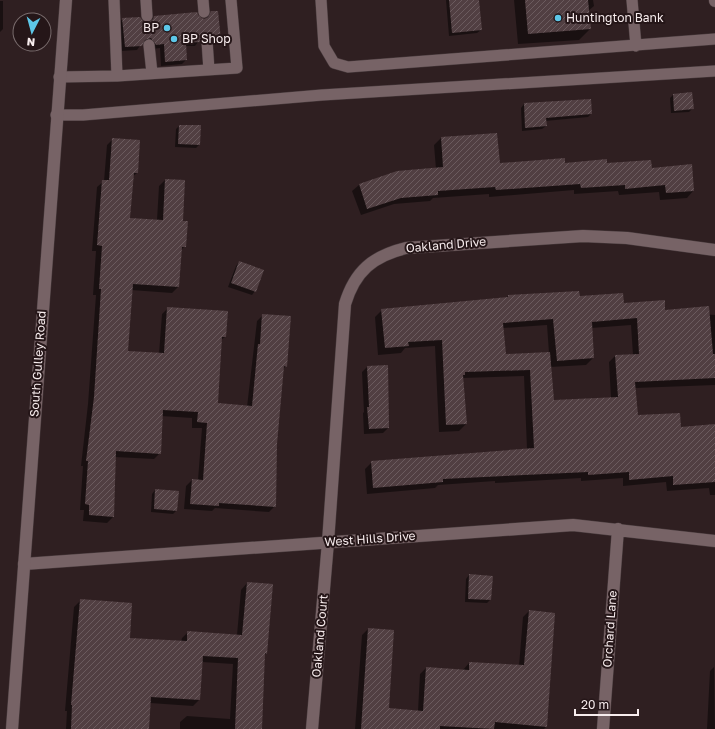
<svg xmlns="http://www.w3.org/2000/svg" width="715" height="729" viewBox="0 0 715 729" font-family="'Golos Text',sans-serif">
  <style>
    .shadow { fill: #0007; fill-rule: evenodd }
    .building { fill: url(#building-hatch); fill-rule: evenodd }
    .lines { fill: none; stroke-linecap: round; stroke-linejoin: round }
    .lane-casing { stroke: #483b3d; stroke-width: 12 }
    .street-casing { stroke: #483b3d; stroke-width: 13 }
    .secondary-casing { stroke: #483b3d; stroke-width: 13 }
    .lane { stroke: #776366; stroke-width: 11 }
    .street { stroke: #776366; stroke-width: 12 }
    .secondary { stroke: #776366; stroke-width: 12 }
    .poi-dot { fill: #5dc7e8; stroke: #251618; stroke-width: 1.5 }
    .labels { text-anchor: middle; stroke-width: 4; stroke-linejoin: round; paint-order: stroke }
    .poi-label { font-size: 12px; fill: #f7eced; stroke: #251618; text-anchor: start }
    .street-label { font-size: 12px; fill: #f7eced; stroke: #251618 }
  </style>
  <defs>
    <pattern id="building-hatch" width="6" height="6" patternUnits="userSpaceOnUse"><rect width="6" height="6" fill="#513f42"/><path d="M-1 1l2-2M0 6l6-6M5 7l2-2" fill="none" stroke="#6b5b5e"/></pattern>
  </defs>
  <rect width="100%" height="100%" fill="#2f1f21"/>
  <!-- shadow -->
  <path class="shadow" d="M446 0H478L481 30 477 33 449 36Z
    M514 0H593L594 6 588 11 590 29 579 40 518 44Z
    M0 1H3V29L0 32Z
    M211 12 220 40 215 44H210L206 39 201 38 195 46H185L186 60 182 64 161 66 160 48 152 49 147 42 142 43 137 50 121 51 118 23 123 19 148 24 154 17H198L204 20Z
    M673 95 692 109 689 112 671 113 670 98Z
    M590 100 591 114 588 117 545 121 546 126 542 129 522 131 521 108 524 104Z
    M179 126 199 145 196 148 175 147 176 129Z
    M496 134 499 164H606L651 169 693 191 687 198 660 200 659 192 619 195 618 191 574 194V190L489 197V194L433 198 430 201 394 204 361 215 352 191 359 185 397 172 436 169 434 145 441 138Z
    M113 139 137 173 132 177 129 219 157 220 159 186 165 180 182 222 185 246 180 251 178 287 172 293 131 290 127 352 159 354 162 314 168 308 225 337 221 340 217 404 247 407 257 321 263 315 286 366 283 369 276 444 275 506 269 512 215 508 212 511 184 509 186 486 192 480H198L202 428H192V418L161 416 160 453 154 459 115 457 113 517 107 523 83 521 84 510H80L83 466H81L88 404 96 295H93L96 251H92L97 187 104 181 107 145Z
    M239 262 255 291 252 295 228 287 236 266Z
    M508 296 579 297 664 311 715 315V385L635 388 637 416 680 428 715 425V495H710L709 488 667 491 666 482 623 486V478L581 481V478L495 483V481L438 485 435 488 367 494 365 469 372 462 527 449 524 376 462 378 466 424 459 431 439 432 435 346 405 348 401 353 378 355 375 317 382 310 506 298ZM547 325 549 353 505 356 503 328ZM631 325 633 355 615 356 609 362 611 398 553 401 550 367 586 365 593 358 591 328Z
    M387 366 388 428 383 433 364 434 363 413 364 412 362 372 367 367Z
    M155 490 176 511 173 514 151 512 152 494Z
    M469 575 490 600 487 603 465 602 466 579Z
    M247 583 266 653 264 656 261 729H180V722L187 716 230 719 233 664 202 662 199 700 193 706 150 703 148 729H66L67 711H65L74 607 81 600 128 639 181 642 182 638 188 632 237 635 241 590Z
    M529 611 546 727 544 729H355L362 635 368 629 388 709 418 711 420 674 426 668 463 670 469 663 519 666 523 617Z
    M714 667 715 729H707L710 671Z"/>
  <!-- building -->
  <path class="building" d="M449 0H479L482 30 452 33Z
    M525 0H588L591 29 528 34Z
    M211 11H218L221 40 214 41 210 35 206 34 201 38 200 42 186 43 187 60 165 62 164 44 156 45 151 38 145 40 142 46 125 47 122 18 140 17 144 22 148 23 153 19 154 16 197 12 199 16 204 19 208 17Z
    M692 92 694 109 674 111 673 94Z
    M591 99 592 114 546 118 547 126 525 128 524 103Z
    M179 125H201L200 145 178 144Z
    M497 133 500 163 565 158V163L607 159V163L651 160 652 168 692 164 694 191 666 193 665 185 625 189V185L581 188 580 184 496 190 495 187 438 191V195L401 198 367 209 359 184 397 171 443 167 441 137Z
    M112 138 140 140 138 173H134L130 218 163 220 165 179 185 180 183 221H188L186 247H182L179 287 133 284 128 351 164 353 167 307 228 311 226 337H222L218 403 252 406 258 344H260L262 314 291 316 287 367 284 366 277 444 276 507 219 503V506L190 504 192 479 203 480 207 423 197 422 198 412 163 410 161 454 116 451 114 517 89 515V505L85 504 88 461H86L94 397 101 289H99L102 246 97 245 102 180H109Z
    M239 261 264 270 256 292 231 283Z
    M579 291 580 296 623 293 624 303 665 300V310L709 306 713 354H715V378L635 382 638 415 680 413 681 427 715 424V482L673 485V476L629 480V472L588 475V472L443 479V482L373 488 371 461 534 448 530 370 465 372V375H463L467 424 446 425 442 340 408 342 409 346 385 348 381 309 508 297V295ZM637 318 639 354 615 355 618 397 554 400 550 352 506 354 503 323 553 319 557 361 594 358 592 322Z
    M388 365 389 428 369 429 367 407H369L367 366Z
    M155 489 179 491 177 511 154 509Z
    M469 574 493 576 491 600 468 599Z
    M247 582 273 584 267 654 265 653 262 729H235L238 658 203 656 200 700 151 697 149 729H71L72 705H71L80 599 132 603 130 638 187 641V631L242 635Z
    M529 610 555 613 547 727 495 722 494 729 440 726V729H361L368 628 394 630 389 708 423 711 426 667 469 670V662L524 665Z"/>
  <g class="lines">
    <!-- lane casing -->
    <g class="lane-casing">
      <path id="lane" d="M114 0 117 76
        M146 0 147 16
        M203 0 204 12
        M321 0 324 46 334 63 348 67 715 39
        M632 0 636 46
        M207 41 209 70
        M149 45 152 73
        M59 77 117 76 237 68 231 0
        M56 115H83L322 95 715 71"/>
    </g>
    <!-- street casing -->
    <g class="street-casing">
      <path id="street" d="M715 0V1
        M24 564 573 525 715 541
        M312 729 328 542 345 304C355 271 373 256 406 248L583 236 627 238 715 250
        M603 729 618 529"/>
    </g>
    <!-- secondary casing -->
    <g class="secondary-casing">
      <path id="secondary" d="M12 729 66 0"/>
    </g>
    <!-- lane -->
    <use href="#lane" class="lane"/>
    <!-- street -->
    <use href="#street" class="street"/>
    <!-- secondary -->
    <use href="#secondary" class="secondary"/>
  </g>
  <!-- markers -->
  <g class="poi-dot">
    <circle cx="558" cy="18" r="4"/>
    <circle cx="167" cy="28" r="4"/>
    <circle cx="174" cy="39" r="4"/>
  </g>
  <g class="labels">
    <!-- poi labels -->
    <g class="poi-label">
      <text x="566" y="22">Huntington Bank</text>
      <text x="159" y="32" text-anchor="end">BP</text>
      <text x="182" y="43">BP Shop</text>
    </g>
    <!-- street labels -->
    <g class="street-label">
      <text transform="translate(446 245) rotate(-5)" y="4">Oakland Drive</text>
      <text transform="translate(38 364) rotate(-86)" y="4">South Gulley Road</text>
      <text transform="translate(370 539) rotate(-4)" y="4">West Hills Drive</text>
      <text transform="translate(610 629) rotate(-86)" y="4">Orchard Lane</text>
      <text transform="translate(320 636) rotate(-85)" y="4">Oakland Court</text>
    </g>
  </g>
  <!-- north arrow -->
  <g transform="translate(32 32) rotate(186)"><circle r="19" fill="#251618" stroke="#796c6d"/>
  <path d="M0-3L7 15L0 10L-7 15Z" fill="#5dc7e8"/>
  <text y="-6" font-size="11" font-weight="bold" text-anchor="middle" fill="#f7eced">N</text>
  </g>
  <!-- scale -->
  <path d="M575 709v6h63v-6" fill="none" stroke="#f7eced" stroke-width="2"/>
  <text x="581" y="709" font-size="12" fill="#f7eced" stroke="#251618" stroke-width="3" paint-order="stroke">20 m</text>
</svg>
